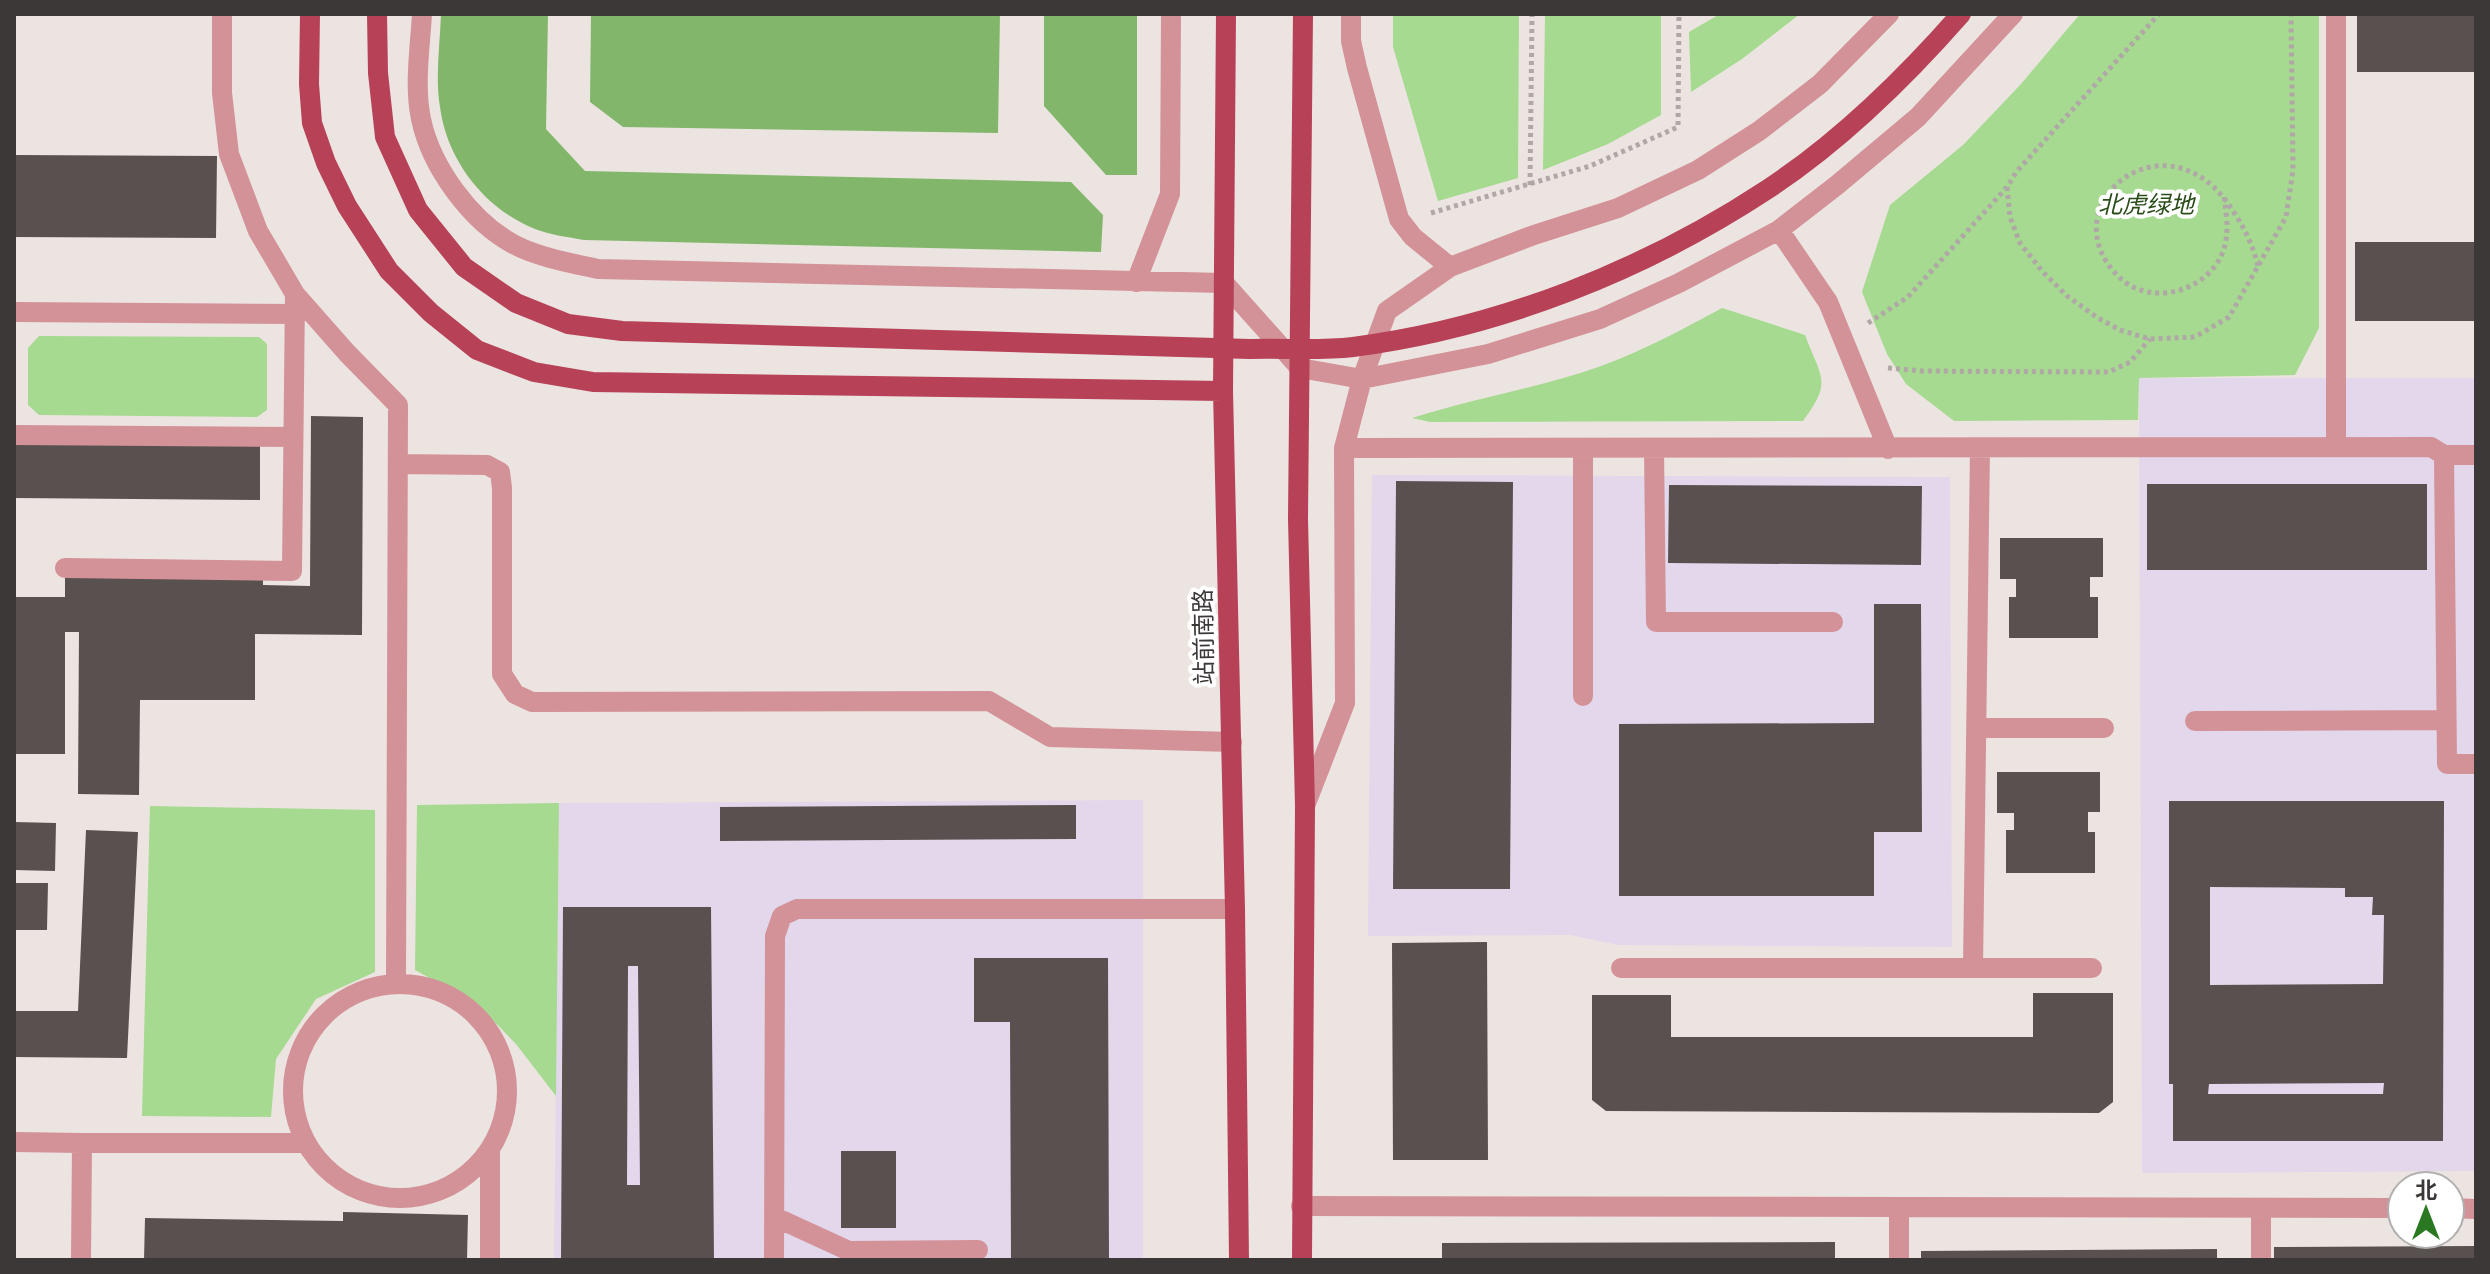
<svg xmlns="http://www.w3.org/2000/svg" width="2490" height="1274" viewBox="0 0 2490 1274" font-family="Lora,'Noto Sans SC',serif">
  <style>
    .commercial { fill: #e3d7eb }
    .green { fill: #a6da90 }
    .forest { fill: #82b76b }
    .building { fill: #59514f; fill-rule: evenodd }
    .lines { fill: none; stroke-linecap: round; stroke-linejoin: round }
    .path { stroke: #afa8a6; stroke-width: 5; stroke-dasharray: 4 4; stroke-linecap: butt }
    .minor { stroke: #d39198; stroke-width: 20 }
    .major { stroke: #b74157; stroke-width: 20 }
    .major-bridge { stroke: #b74157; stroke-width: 20 }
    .labels { text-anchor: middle; stroke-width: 8; stroke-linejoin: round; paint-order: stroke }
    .park-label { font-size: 24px; font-style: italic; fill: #2a4d19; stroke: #fff }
    .street-label { font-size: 24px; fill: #3c3837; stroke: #fff }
  </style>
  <rect width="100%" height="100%" fill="#ece4e0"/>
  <!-- commercial -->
  <path class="commercial" d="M2139 378H2476V1171L2142 1173Z
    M1372 475 1950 477 1952 947 1619 945 1570 935 1368 936Z
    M1143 800V1260H554L559 803Z"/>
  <!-- green -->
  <path class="green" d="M1393 14H1519L1518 178 1438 201 1393 47Z
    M1545 14H1661V115L1608 144 1543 170Z
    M1720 14H1800L1742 59 1691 92 1689 32Z
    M2080 14H2319V328L2295 375 2139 378 2138 420 1954 421 1906 384 1887 354 1862 292 1890 205 1963 145 2021 84Z
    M1722 308 1805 335C1821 378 1833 381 1803 421L1430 422 1412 418C1474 398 1539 388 1601 366 1643 351 1683 329 1722 308Z
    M39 336 259 337 267 344V410L257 417 39 415 28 405V348Z
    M559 803 556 1096 516 1044 477 1004 415 970 417 805Z
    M150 806 375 810V972L316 999 276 1059 271 1117 142 1116Z"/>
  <!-- forest -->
  <path class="forest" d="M441 14H548L546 129 585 171 1071 182 1103 215 1101 252 584 240C568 237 550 235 535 229 485 209 447 161 440 107 435 78 440 44 441 14Z
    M591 14H1000L998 133 623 127 590 102Z
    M1044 14H1137V175H1106L1044 106Z"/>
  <!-- building -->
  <path class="building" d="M2357 14H2476V72H2357Z
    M14 155 217 156 216 238 14 237Z
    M2355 242H2476V321H2355Z
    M311 416 363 417 362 635 255 634V700H140L139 795 78 794 79 632H65V754H14V597H65V577L263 578V585L310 586Z
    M14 442 260 443V500L14 498Z
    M1396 481 1513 482 1510 889H1393Z
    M2147 484H2427V570H2147Z
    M1669 485 1922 486 1921 565 1668 563Z
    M2000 538H2103V577H2090V597H2098V638H2009V597H2016V579H2000Z
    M1874 604H1921L1922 832H1874V896H1619V724L1874 723Z
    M1997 772H2100V812H2088V832H2095V873H2006V830H2014V813H1997Z
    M2169 801H2444L2443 1141H2173V1084H2169ZM2210 887 2345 888V897H2373L2372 915H2384L2383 984 2210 985ZM2384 1083 2383 1094H2208L2209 1084Z
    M1076 805V839L720 841V807Z
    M14 822 56 823 55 871 14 870Z
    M86 830 138 832 127 1058 14 1057V1011H78Z
    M14 883H48L47 930H14Z
    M563 907H711L714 1260H561ZM628 966H638L640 1185H627Z
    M1487 942 1488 1160H1393L1392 943Z
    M974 958H1108L1109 1260H1011L1010 1022H974Z
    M2033 993H2113V1102L2099 1113 1606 1111 1592 1100V995H1671V1037H2033Z
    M841 1151H896V1228H841Z
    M343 1212 468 1215 467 1260H144L145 1218 343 1221Z
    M1835 1242V1260H1442V1243Z
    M2476 1246V1260H2274V1247Z
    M2217 1249V1260H1921V1251Z"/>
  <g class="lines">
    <!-- path -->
    <path class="path" d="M1530 185 1532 14
      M2007 187 2010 217 2020 243 2042 271 2067 296 2098 318 2120 330 2150 339 2195 337 2229 317 2286 217 2293 170 2291 14
      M2224 197C2226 212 2229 229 2225 245 2214 290 2151 310 2118 276 2047 205 2168 107 2233 211 2245 229 2253 246 2258 266
      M1431 213 1590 166 1678 127 1679 14
      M1868 323 1908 297 2007 187 2017 171 2159 14
      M1888 368 1922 371 2109 372 2130 362 2150 339"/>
    <!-- minor -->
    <path class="minor" d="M222 14V93L229 154 258 231 295 294 347 353 398 405 396 983
      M422 14C420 48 414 86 421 119 431 167 471 222 515 245 541 258 571 263 598 269L1224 283 1300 368 1362 379 1488 354 1600 319 1679 283 1779 230 1837 185 1918 117 2013 14
      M1351 14V41L1357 68 1399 219 1413 237 1450 267
      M2336 14V446
      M1779 230 1828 302 1888 449
      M1136 282 1170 194 1171 14
      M14 312 295 314
      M14 435 293 437
      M1344 448 2431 447 2444 455 2447 764H2476
      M1583 448V696
      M1654 448 1656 622H1833
      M2444 455H2476
      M398 464 487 465 500 472 502 488V674L515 694 532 702 989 701 1050 737 1232 742
      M65 568 292 571 295 294
      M2195 721 2446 720
      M1977 728H2104
      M1305 806 1345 703 1344 448 1362 379 1387 311 1450 267 1534 235 1618 208 1698 170 1759 131 1820 84 1889 14
      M1621 968H2092
      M1973 968 1980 448
      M293 1091a107 107 0 1 1 214 0a107 107 0 1 1-214 0Z
      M14 1142 82 1143
      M1301 1206 2402 1208
      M1899 1207V1260
      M2450 1208 2476 1209
      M775 1217 849 1251 978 1250
      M81 1260 82 1143H305
      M490 1260V1149
      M774 1260 775 936 782 916 797 909H1235
      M2261 1260V1208"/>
    <!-- major -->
    <path class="major" d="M310 14 309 84 312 123 326 163 347 206 389 271 431 313 477 350 534 372 593 382 1223 391
      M1226 14 1223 391 1235 909 1239 1260
      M1302 1260 1305 806 1298 519 1303 14"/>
    <!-- major-bridge -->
    <path class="major-bridge" d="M377 14 378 73 385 137 418 210 464 267 516 303 568 324 622 331 1250 349C1284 348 1319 351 1353 347 1500 328 1645 270 1768 189 1841 141 1904 79 1961 14"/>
  </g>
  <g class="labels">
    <!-- park labels -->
    <g class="park-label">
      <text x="2146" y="213">北虎绿地</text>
    </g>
    <!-- street labels -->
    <g class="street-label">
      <text transform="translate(1204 637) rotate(-91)" y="8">站前南路</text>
    </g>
  </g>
  <!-- border -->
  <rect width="2490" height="1274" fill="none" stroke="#3c3837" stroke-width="32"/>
  <!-- north arrow -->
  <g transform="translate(2426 1210)"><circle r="38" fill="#ffffff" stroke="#b1afaf" stroke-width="2"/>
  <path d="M0-6L14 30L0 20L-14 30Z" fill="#2a7821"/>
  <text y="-12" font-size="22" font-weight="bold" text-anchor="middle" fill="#3c3837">北</text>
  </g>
</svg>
